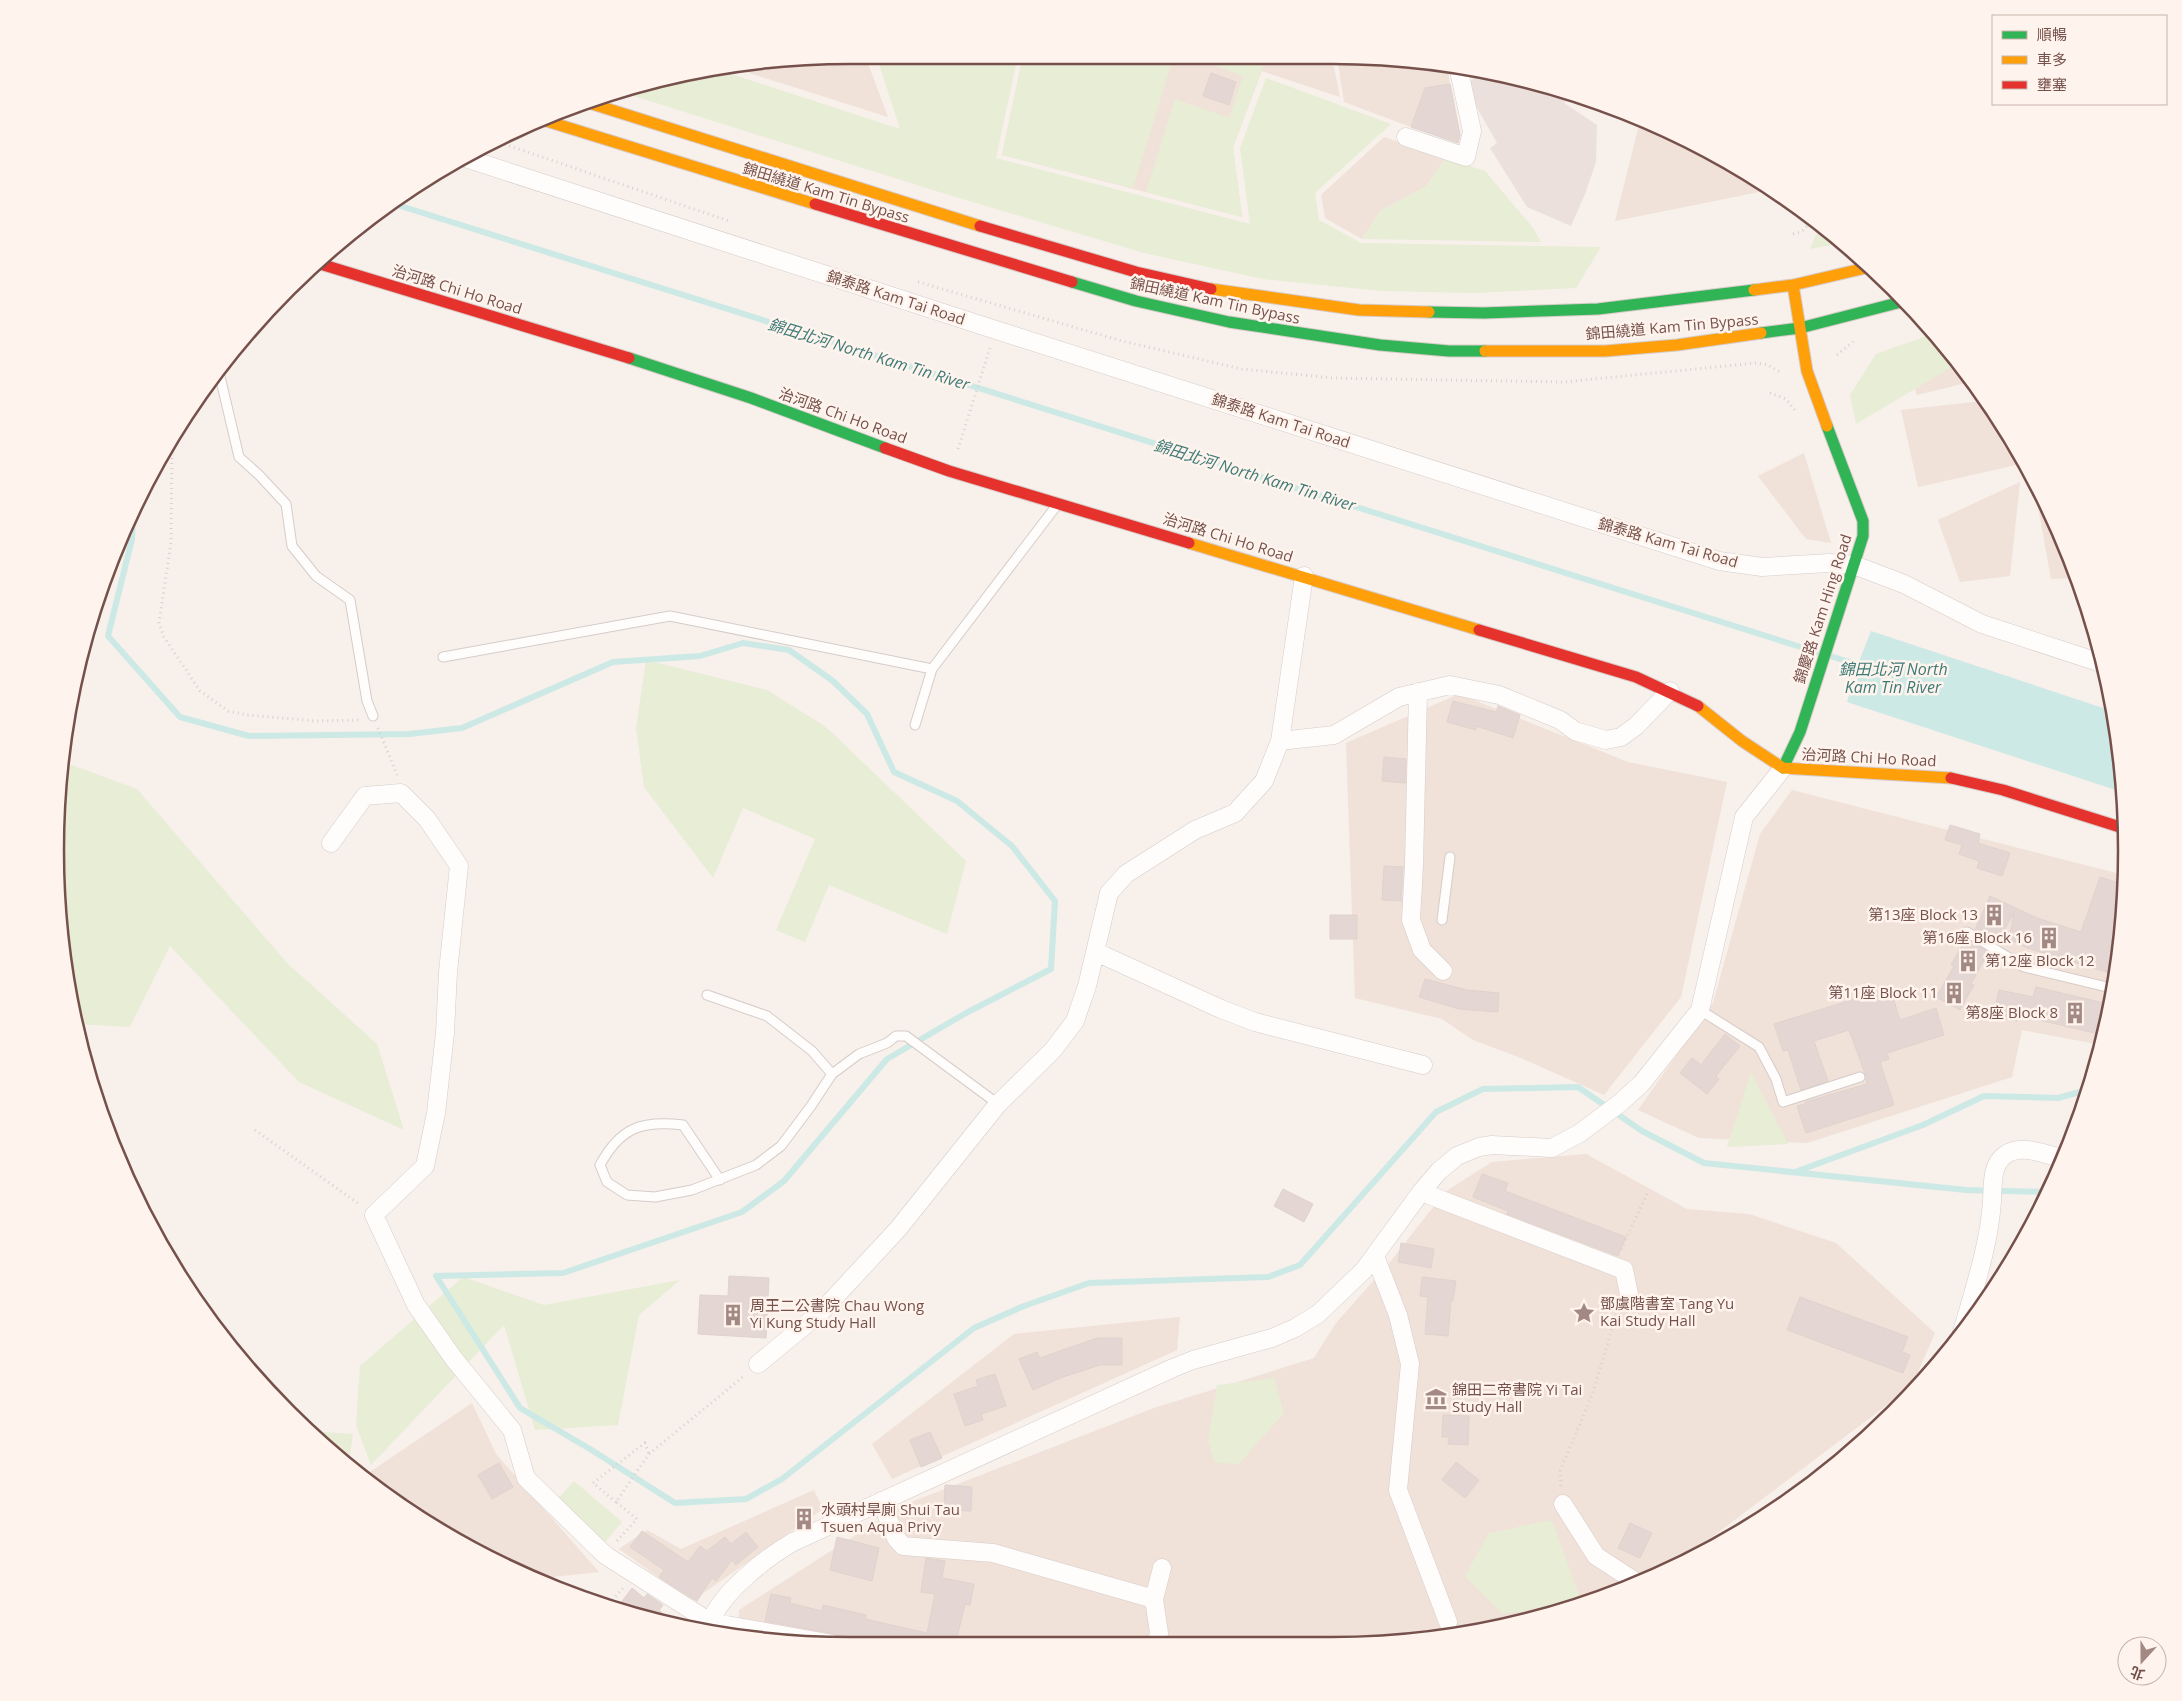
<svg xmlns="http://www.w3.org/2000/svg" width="2182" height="1701" viewBox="0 0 2182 1701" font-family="'Open Sans','Noto Sans TC',sans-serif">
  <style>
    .residential { fill: #f0e1d9 }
    .industrial { fill: #ebe0dc }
    .green { fill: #e8edd6 }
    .water { fill: #cde9e5 }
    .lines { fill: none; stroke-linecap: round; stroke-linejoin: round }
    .stream { stroke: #cde9e5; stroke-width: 6 }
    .building { fill: #e4d7d3; stroke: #e0d2cd }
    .lane-casing { stroke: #d6ccc8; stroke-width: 11 }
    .street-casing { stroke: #d6ccc8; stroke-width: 19 }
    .fast-casing { stroke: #d7cbc8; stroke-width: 13 }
    .slow-casing { stroke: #d7cbc8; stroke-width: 13 }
    .jam-casing { stroke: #d7cbc8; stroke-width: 13 }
    .path { stroke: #dad0ce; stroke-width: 3; stroke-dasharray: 1 4; stroke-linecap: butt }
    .lane { stroke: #fefdfc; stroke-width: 9 }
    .street { stroke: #fefdfc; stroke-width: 18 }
    .fast { stroke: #30b455; stroke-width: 11 }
    .slow { stroke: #ff9f0a; stroke-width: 11 }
    .jam { stroke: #e5322d; stroke-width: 11 }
    .labels { text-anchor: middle; stroke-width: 5; stroke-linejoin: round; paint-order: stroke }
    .street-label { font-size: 15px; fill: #76514b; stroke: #fff4ed }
    .poi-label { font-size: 15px; fill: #76514b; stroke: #fff4ed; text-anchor: start }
    .water-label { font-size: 16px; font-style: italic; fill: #3e7b78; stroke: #fff4ed }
    .rim { fill: none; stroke: #76514b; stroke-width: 2.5 }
  </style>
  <rect width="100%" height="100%" fill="#f7f0eb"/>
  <!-- residential -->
  <path class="residential" d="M1332 57 1340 97 1262 71 1233 147 1242 217 1002 155 1022 60Z
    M1337 57H1383L1447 65 1450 84 1425 88 1411 127 1344 102Z
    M867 61 888 117 727 66 746 62Z
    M1640 121 1729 161 1769 190 1615 221Z
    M1384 137 1446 158 1425 187 1380 211 1362 239 1325 218 1321 195Z
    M1947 350 1970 382 1917 395 1904 360Z
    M1983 401 2020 452 2025 463 1918 487 1901 410Z
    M1804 453 1831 543 1806 539 1758 476Z
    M2020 482 2010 576 1960 582 1938 520Z
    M2035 490H2037L2077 578 2051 579Z
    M1459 694 1628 762 1727 782 1681 997 1604 1095 1521 1058 1473 1040 1442 1019 1355 998 1346 743Z
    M1792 790 2124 875 2125 902 2102 1045 2022 1030 2012 1077 1807 1143 1699 1138 1638 1110 1713 1003 1760 834Z
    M1586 1154 1687 1209 1749 1214 1836 1243 1935 1333 1912 1386 1679 1562 1587 1604 1487 1631 1384 1644 850 1646 738 1635 739 1610 901 1506 1154 1408 1314 1358 1336 1323 1390 1262 1445 1192 1492 1162Z
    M1180 1317 1177 1350 892 1479 872 1444 1014 1334Z
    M472 1403 496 1454 599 1572 533 1579 408 1512 364 1476Z
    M814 1490 823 1509 692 1601 619 1549 647 1530 681 1549Z"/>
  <!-- industrial -->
  <path class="industrial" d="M1481 70 1574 94 1564 103 1597 125 1596 162 1585 194 1571 226 1527 207 1490 148 1497 143 1476 106 1469 83Z"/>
  <!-- green -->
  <path class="green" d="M1173 58 1133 188 1002 155 1022 60Z
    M1194 58H1265L1262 70 1233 147 1242 217 1146 192 1175 99 1229 118 1243 76Z
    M1017 60 996 158 1250 224 1240 148 1266 78 1391 124 1315 193 1319 220 1361 243 1601 247 1576 288 1473 293 1381 291 1263 279 1144 253 936 191 618 91 644 82 713 68 900 129 878 61Z
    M1446 158 1485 171 1533 228 1541 242 1362 239 1380 211 1425 187Z
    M1820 226 1842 243 1810 249Z
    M1935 333 1957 364 1856 424 1850 395 1876 354Z
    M646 660 767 690 826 727 966 861 947 934 829 885 805 942 776 930 815 839 743 808 713 878 644 787 636 728Z
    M61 761 137 789 287 963 377 1044 404 1130 299 1082 170 946 130 1027 76 1024 62 955 55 851Z
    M1751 1072 1788 1144 1727 1147Z
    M463 1277 544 1305 680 1280 639 1315 618 1425 535 1430 504 1325 371 1465 356 1425 360 1366Z
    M1274 1378 1284 1413 1239 1464 1215 1463 1208 1441 1217 1385Z
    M309 1431 353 1434 349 1463Z
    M574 1481 622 1522 605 1542 557 1500Z
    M1552 1520 1581 1601 1503 1614 1465 1576 1489 1533Z"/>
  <!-- water -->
  <path class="water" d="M1871 631 2112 711 2120 746 2122 792 1847 702 1858 664Z"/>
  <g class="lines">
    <!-- stream -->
    <path class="stream" d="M391 203 1820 653
      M133 510 132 539 108 636 180 717 249 736 409 734 462 728 613 662 700 656 743 643 789 650 833 681 867 714 894 772 957 801 1012 846 1055 901 1051 969 966 1013 887 1059 784 1181 742 1212 563 1273 436 1276
      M1830 656 1866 667
      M1795 1172 1923 1125 1984 1096 2058 1098 2087 1090
      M436 1276 520 1408 590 1449 675 1503 746 1499 782 1479 974 1328 1024 1306 1089 1283 1268 1277 1300 1265 1436 1112 1483 1089 1578 1087 1642 1131 1704 1163 1966 1190 2049 1192"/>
  </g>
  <!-- building -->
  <path class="building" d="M1211 73 1236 82 1229 105 1203 96Z
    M1450 84 1460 135 1458 143 1411 127 1425 88Z
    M1453 701 1496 712 1498 706 1520 715 1513 738 1476 726V730L1447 722Z
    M1384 757 1406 759 1405 783 1382 781Z
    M1950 825 1980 834 1978 843 2010 853 2002 876 1977 868 1979 861 1959 854 1962 845 1945 840Z
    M1384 866 1403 867 1401 901 1382 900Z
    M2100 877 2125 885V899L2111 941 2119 943 2113 974 2027 948 2009 939 2014 913 2001 936 1998 934 1994 942 1975 930 1990 896 2037 918 2081 932Z
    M1330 915H1357V939H1330Z
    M1970 941 1988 952 1971 984 1974 985 1960 1010 1936 997 1954 966 1951 965 1963 944 1968 947Z
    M1425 979 1467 990 1499 993 1498 1012 1459 1009 1419 997Z
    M2036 987 2108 1004 2103 1035 2018 1015 2017 1021 1993 1017 1999 990 2033 997Z
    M1890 988 1900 1020 1936 1008 1944 1035 1887 1053 1889 1059 1880 1062 1894 1105 1806 1133 1797 1106 1805 1104V1102L1867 1084 1866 1076 1849 1030 1814 1041 1828 1081 1801 1090 1788 1050 1783 1051 1774 1024Z
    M1725 1034 1740 1046 1716 1076 1719 1079 1707 1094 1680 1073 1692 1058 1701 1065Z
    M1482 1174 1508 1183 1505 1191 1626 1237 1618 1256 1507 1214 1508 1211 1473 1197Z
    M1283 1189 1313 1204 1304 1222 1274 1206Z
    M1401 1243 1434 1249 1431 1268 1398 1262Z
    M729 1276 769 1278 766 1338 698 1334 700 1295 728 1296Z
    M1422 1277 1456 1281 1453 1301 1451 1300 1448 1336 1425 1334 1428 1297 1420 1296Z
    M1800 1297 1908 1337 1902 1352 1910 1355 1903 1373 1787 1330Z
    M1097 1338H1122V1365H1100L1063 1377 1033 1390 1019 1359 1037 1352 1040 1358Z
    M995 1374 1006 1406 981 1414 983 1420 965 1426 954 1394 978 1386 976 1380Z
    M1443 1415 1469 1416 1468 1445 1448 1444 1449 1437H1442Z
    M930 1432 942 1458 921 1467 910 1440Z
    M1456 1462 1479 1480 1465 1498 1442 1480Z
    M499 1463 513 1487 492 1499 478 1475Z
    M945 1485 972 1487 971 1511 944 1510Z
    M1630 1523 1652 1533 1640 1558 1618 1548Z
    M642 1531 688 1562 700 1546 707 1551 725 1537 731 1544 746 1532 758 1547 736 1565 732 1560 716 1581 712 1578 697 1601 659 1577 664 1570 630 1547Z
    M837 1537 879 1548 872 1581 830 1570Z
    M926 1558 945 1561 942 1578 974 1584 970 1605 965 1604 955 1646H862L843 1642 840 1636 835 1634 765 1621 771 1594 791 1598 790 1603 822 1611 823 1605 866 1615 865 1619 927 1633 935 1594 921 1592Z
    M632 1588 644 1598 647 1594 663 1605 659 1610 676 1625 628 1610 620 1604Z"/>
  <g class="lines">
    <!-- lane casing -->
    <g class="lane-casing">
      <path id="lane" d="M218 368 239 457 259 475 286 504 292 546 316 576 350 600 367 701 373 716
        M443 657 670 616 932 669
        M915 725 932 669 1057 505
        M1442 920 1450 857
        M1967 932 2024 967 2111 988
        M707 995 767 1016 812 1051 832 1074
        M1700 1010 1759 1047 1776 1079 1783 1102 1860 1077
        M720 1180 683 1125C641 1120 620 1128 600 1165L607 1182 627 1195 655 1197 692 1190 756 1165 781 1146 811 1106 832 1074 859 1054 887 1043 896 1036H906L998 1104"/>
    </g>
    <!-- street casing -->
    <g class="street-casing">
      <path id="street" d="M1406 137 1466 157 1472 131 1458 66
        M462 157 996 330 1719 561 1762 567 1829 563 1854 565 1904 584 1982 624 2101 663
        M1418 692 1414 865 1411 920 1422 950 1443 971
        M1280 741 1334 735 1399 697 1450 685 1499 695 1560 720 1575 731 1606 740 1621 737 1636 726 1670 691
        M331 843 365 796 401 793 427 819 459 866 448 972 445 1033 436 1113 425 1166 374 1215 416 1305 454 1359 512 1430 526 1478 605 1555 710 1622 833 1644
        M1096 952 1221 1009 1255 1022 1423 1065
        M1421 1192 1624 1270 1630 1299
        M1375 1256 1398 1315 1410 1364 1398 1490 1448 1622
        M1961 1336C1973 1292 1989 1247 1992 1201 1993 1185 1991 1165 2005 1155 2020 1144 2041 1153 2057 1157L2062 1156
        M758 1364 821 1312 898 1229 998 1104 1053 1050 1075 1021 1087 986 1109 893 1126 874 1195 830 1235 813 1264 781 1280 741 1304 576
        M881 1501 896 1538 903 1546 993 1553 1154 1599
        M1563 1504 1596 1556 1636 1582
        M711 1632C711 1629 710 1624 711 1621 722 1592 767 1557 793 1542L1173 1368 1193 1360 1272 1338 1295 1328 1318 1314 1364 1270 1421 1192 1439 1171 1457 1156 1479 1147 1492 1145 1552 1148 1580 1133 1620 1103 1642 1083 1700 1010 1744 817 1783 768
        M1156 1645 1159 1633 1154 1599 1162 1568"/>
    </g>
    <!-- fast casing -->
    <g class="fast-casing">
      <path id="fast" d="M1072 282 1136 301 1229 322 1380 345 1449 351H1485
        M1429 312 1484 313 1598 309 1754 290
        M1761 333 1800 328 1905 301
        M629 358 751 398 885 448
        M1783 768 1800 732 1863 536V521L1827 426"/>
    </g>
    <!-- slow casing -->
    <g class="slow-casing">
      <path id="slow" d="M586 102 980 226
        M540 119 815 204
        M1793 285 1807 371 1827 426
        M1211 289 1359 310 1429 312
        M1754 290 1793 285 1870 267
        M1485 351H1605L1677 345 1761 333
        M1189 543 1479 630
        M1698 706 1742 741 1783 768 1951 778"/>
    </g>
    <!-- jam casing -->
    <g class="jam-casing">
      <path id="jam" d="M815 204 1072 282
        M980 226 1136 272 1211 289
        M317 263 629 358
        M885 448 949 471 1189 543
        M1479 630 1636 677 1698 706
        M1951 778 2003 790 2123 828"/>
    </g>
    <!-- path -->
    <path class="path" d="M495 141 729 221
      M1793 234C1803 231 1807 230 1808 219
      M918 282 1122 341 1242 369 1333 378 1564 382 1756 363 1768 365 1780 372
      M1837 355 1855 340
      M1770 393 1786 399 1797 413
      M172 438 171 542 159 623 164 637 200 691 228 711 247 715 316 721 360 720
      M958 449 990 348
      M378 728 397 775
      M255 1130 359 1204
      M1621 1249 1648 1192
      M1561 1486 1560 1471 1592 1395 1617 1312
      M616 1502 593 1483 645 1443 649 1454
      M617 1541 637 1519 616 1502 649 1454 744 1376
      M609 1604 623 1588"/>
    <!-- lane -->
    <use href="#lane" class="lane"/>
    <!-- street -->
    <use href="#street" class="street"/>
    <!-- fast -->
    <use href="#fast" class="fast"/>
    <!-- slow -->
    <use href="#slow" class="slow"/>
    <!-- jam -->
    <use href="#jam" class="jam"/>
  </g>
  <!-- icons -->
  <defs>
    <g id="building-bare" transform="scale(1.725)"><path d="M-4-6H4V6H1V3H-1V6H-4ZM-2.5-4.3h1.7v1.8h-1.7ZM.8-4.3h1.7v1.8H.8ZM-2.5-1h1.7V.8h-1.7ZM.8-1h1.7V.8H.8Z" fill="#a38983" stroke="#fff4ed" stroke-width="2.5" paint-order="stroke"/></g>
    <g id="sight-bare" transform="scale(1.725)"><path d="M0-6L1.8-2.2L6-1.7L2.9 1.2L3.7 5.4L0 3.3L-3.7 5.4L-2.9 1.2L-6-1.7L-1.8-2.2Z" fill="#a38983" stroke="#fff4ed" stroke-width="2.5" paint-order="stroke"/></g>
    <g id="museum-bare" transform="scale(1.725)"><path d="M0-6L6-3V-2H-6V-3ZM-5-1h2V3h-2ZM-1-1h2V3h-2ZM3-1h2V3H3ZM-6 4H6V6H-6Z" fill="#a38983" stroke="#fff4ed" stroke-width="2.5" paint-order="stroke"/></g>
  </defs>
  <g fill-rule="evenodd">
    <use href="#building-bare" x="1994" y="915"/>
    <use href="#building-bare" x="2049" y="938"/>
    <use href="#building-bare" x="1968" y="961"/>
    <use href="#building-bare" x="1954" y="993"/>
    <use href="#building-bare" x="2075" y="1013"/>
    <use href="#sight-bare" x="1584" y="1313"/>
    <use href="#building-bare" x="733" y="1315"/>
    <use href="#museum-bare" x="1436" y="1399"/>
    <use href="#building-bare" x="804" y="1519"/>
  </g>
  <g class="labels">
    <!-- street labels -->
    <g class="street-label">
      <text transform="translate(826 193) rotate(17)" y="5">錦田繞道 Kam Tin Bypass</text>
      <text transform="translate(457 290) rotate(17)" y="5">治河路 Chi Ho Road</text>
      <text transform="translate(896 298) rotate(18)" y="5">錦泰路 Kam Tai Road</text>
      <text transform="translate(1215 301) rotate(12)" y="5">錦田繞道 Kam Tin Bypass</text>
      <text transform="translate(1672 327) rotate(-5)" y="5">錦田繞道 Kam Tin Bypass</text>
      <text transform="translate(843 416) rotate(20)" y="5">治河路 Chi Ho Road</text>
      <text transform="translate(1281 421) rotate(18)" y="5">錦泰路 Kam Tai Road</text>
      <text transform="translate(1228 538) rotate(17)" y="5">治河路 Chi Ho Road</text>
      <text transform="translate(1668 543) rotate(16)" y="5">錦泰路 Kam Tai Road</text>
      <text transform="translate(1823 609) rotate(-72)" y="5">錦慶路 Kam Hing Road</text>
      <text transform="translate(1869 758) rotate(3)" y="5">治河路 Chi Ho Road</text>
    </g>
    <!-- poi labels -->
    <g class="poi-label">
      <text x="1978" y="920" text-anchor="end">第13座 Block 13</text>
      <text x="2032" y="943" text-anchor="end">第16座 Block 16</text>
      <text x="1985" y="966">第12座 Block 12</text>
      <text x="1938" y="998" text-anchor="end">第11座 Block 11</text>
      <text x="2058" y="1018" text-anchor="end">第8座 Block 8</text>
      <text x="1600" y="1309">鄧虞階書室 Tang Yu<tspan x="1600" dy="17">Kai Study Hall</tspan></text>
      <text x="750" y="1311">周王二公書院 Chau Wong<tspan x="750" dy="17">Yi Kung Study Hall</tspan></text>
      <text x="1452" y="1395">錦田二帝書院 Yi Tai<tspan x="1452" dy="17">Study Hall</tspan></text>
      <text x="821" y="1515">水頭村旱廁 Shui Tau<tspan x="821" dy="17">Tsuen Aqua Privy</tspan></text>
    </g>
    <!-- water labels -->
    <g class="water-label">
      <text transform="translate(869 354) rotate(17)" y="6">錦田北河 North Kam Tin River</text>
      <text transform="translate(1255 475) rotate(17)" y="6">錦田北河 North Kam Tin River</text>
      <text x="1893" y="675">錦田北河 North<tspan x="1893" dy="18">Kam Tin River</tspan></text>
    </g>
  </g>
  <!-- crop -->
  <path d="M0 0H2182V1701H0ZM850 64H1332A786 786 0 0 1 2118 850V851A786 786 0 0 1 1332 1637H850A786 786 0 0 1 64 851V850A786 786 0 0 1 850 64Z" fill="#fff4ed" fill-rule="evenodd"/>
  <path class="rim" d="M850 64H1332A786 786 0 0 1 2118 850V851A786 786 0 0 1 1332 1637H850A786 786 0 0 1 64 851V850A786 786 0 0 1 850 64Z"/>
  <!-- legend -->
  <rect x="1992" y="15" width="175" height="90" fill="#fff4ed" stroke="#c8b3ac"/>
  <rect x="2002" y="31" width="25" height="8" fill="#30b455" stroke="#c8b3ac"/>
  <text x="2037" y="40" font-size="15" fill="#76514b">順暢</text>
  <rect x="2002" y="56" width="25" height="8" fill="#ff9f0a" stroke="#c8b3ac"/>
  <text x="2037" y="65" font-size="15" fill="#76514b">車多</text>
  <rect x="2002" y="81" width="25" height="8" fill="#e5322d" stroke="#c8b3ac"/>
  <text x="2037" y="90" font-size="15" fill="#76514b">壅塞</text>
  <!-- north arrow -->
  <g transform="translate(2142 1661) rotate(201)"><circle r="24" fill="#fff4ed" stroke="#c8b3ac"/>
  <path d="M0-4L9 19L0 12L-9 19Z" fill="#a38983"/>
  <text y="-8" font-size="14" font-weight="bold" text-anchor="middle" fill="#76514b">北</text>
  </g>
</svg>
